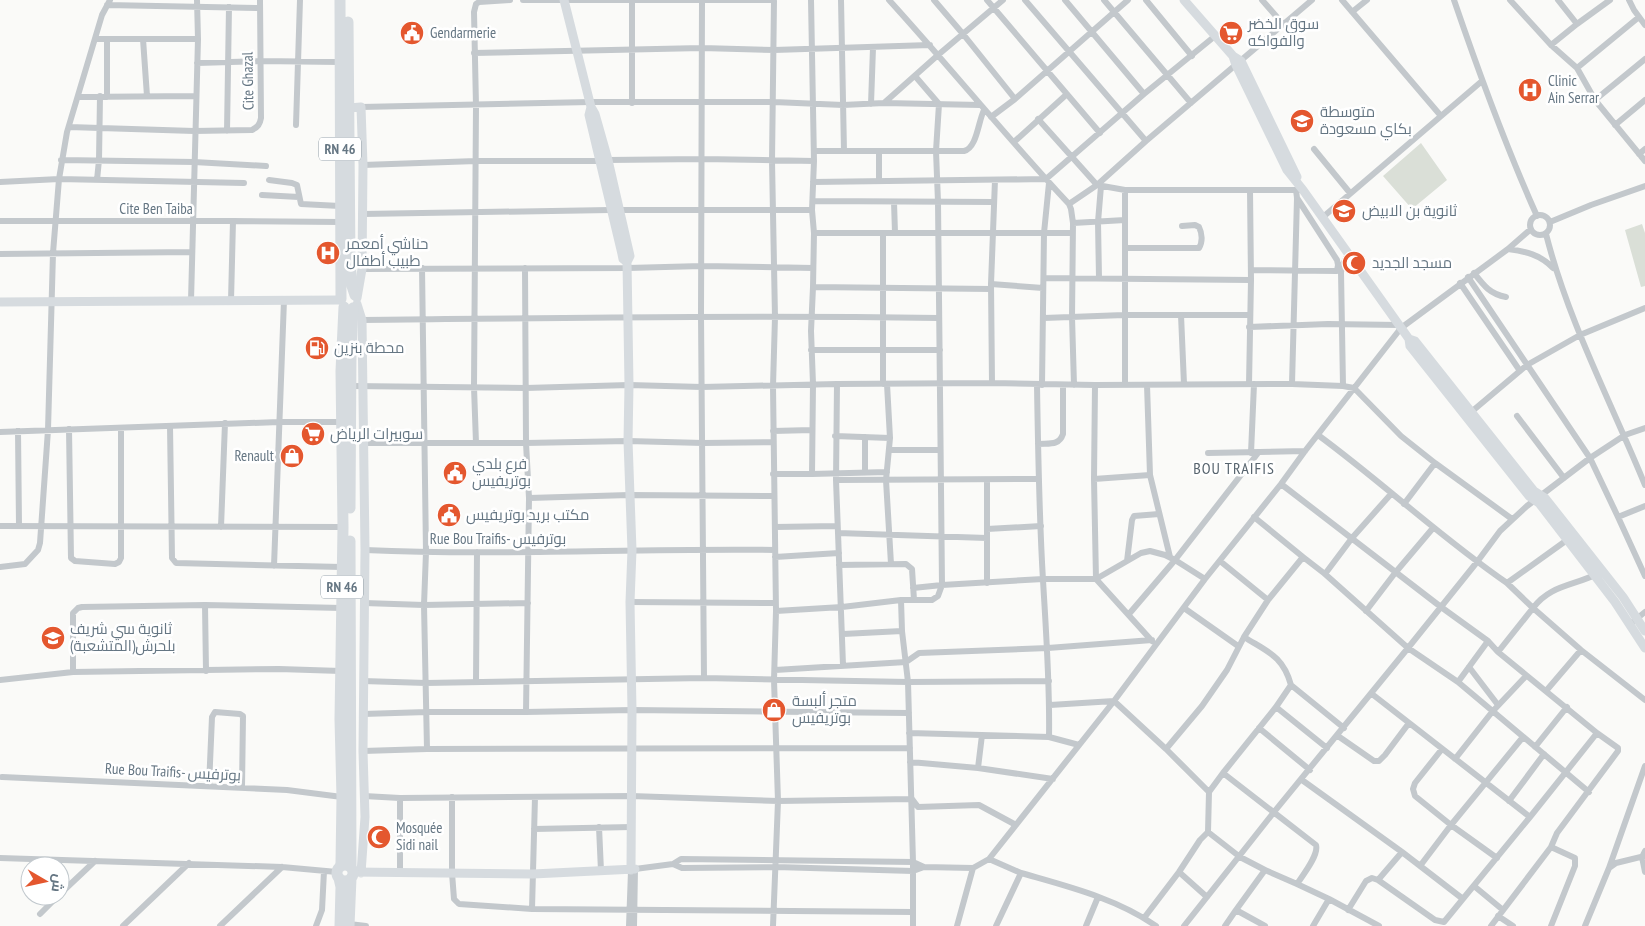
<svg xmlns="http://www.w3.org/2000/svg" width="1645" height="926" viewBox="0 0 1645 926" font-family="'PT Sans Narrow',Cairo,sans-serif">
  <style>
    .green { fill: #dadfd7 }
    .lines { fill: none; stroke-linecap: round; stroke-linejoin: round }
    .street { stroke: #c3c8cc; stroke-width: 6 }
    .secondary { stroke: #d6dbdf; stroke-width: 9 }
    .highway { stroke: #d6dbdf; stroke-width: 11 }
    .labels { text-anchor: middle; stroke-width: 5; stroke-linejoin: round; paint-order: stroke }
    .shield { fill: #fff; stroke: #939fa8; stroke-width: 1 }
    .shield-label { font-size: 14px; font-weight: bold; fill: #657683 }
    .poi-label { font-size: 15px; fill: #657683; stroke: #fff; text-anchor: start }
    .street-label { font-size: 15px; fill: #657683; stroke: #fff }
    .neighbourhood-label { font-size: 16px; letter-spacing: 1px; fill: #57646e; stroke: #fff }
  </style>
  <rect width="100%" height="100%" fill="#fafaf8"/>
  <!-- green -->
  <path class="green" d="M1421 143 1447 180 1412 209 1383 176Z
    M1642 224 1645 233V286L1641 287 1625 230Z"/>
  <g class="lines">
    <!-- street -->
    <path class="street" d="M523 0H774
      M702 0 701 316 704 678
      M811 0 814 161 812 210 814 233 813 287 811 331 813 384 812 474 887 472
      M841 0 844 151
      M889 0C950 67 1007 138 1069 204L1071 209 1073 223 1072 317 1074 385
      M934 0 963 34 1015 99
      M987 0 1100 133
      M1025 0 1146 141
      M1065 0 1144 94
      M1104 0 1191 103
      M1146 0 1192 56
      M1262 0 1283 24
      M1342 0 1441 116
      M1454 0C1479 73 1505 145 1537 216
      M1510 0 1551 45 1577 68 1595 100 1645 161
      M1629 0 1634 10 1645 25
      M107 5 260 8
      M1352 12 1367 0
      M1577 24 1610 0
      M95 39H198
      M107 39V97
      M143 39 147 96
      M1551 45 1577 24 1558 0
      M474 53 702 48 774 50 930 45
      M197 63 260 61 340 62
      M1577 68 1639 17
      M78 97 195 96
      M1595 100 1645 59
      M632 103V0
      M884 103 938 55 1003 0
      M871 104 873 48
      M361 107 590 102H774L843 105 884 103 980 105
      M991 117 1015 99 1128 0
      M1038 119 1097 185 1125 190H1303
      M296 125 300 0
      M1615 125 1645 100
      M69 127 194 131 252 130C258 127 260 124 261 118L260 0
      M227 131 229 7
      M1014 142 1067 94
      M1314 149 1350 193
      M814 151H964C977 148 978 122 984 110
      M879 151V181
      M1639 154 1645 149
      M61 160 194 162 266 166
      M608 160 702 159 814 161
      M363 165 476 161H599
      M97 180 99 160 100 96
      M269 180 292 183 297 185 301 204 340 206
      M0 182 59 179 244 183
      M813 182 1046 179 1144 94 1215 36
      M1125 190V385
      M262 195 299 197
      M813 201 994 202
      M894 202 895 233
      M1069 204 1097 185 1146 141 1312 0
      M620 210H812
      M363 214 610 210
      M1530 225a10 10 0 1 1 20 0a10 10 0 1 1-20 0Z
      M1323 217 1482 81
      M0 221H233L231 301
      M233 221 341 222
      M1550 222 1591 205 1645 186
      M1073 223 1125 220
      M814 233H1072
      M883 233V384
      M1546 234C1568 321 1611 402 1645 485
      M1125 248H1199C1203 242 1202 233 1199 227L1195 225 1182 226
      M1508 249C1525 251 1541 255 1553 268
      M0 254 192 252
      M422 268 426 552 424 605 427 749
      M525 268 526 443 529 498 526 712
      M362 269 628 268 702 266 813 268
      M1251 270 1337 271 1338 265 1337 260 1297 198
      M1474 273C1484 286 1490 294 1506 297
      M1468 277 1590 458 1618 517 1645 506
      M1044 278 1251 280
      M1099 278 1098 222 1101 186
      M1460 283 1520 371
      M991 284 1043 288
      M813 287 991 289
      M191 301 198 39 197 0
      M1181 315 1184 384
      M1044 318 1124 315H1249
      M362 320C555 318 747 315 939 318
      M1249 327 1328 324 1399 325
      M811 350H940
      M992 383 991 284 995 180
      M837 384 836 480 843 665
      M887 384 890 438
      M1249 384 1251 280 1250 190
      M1292 384 1297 198 1296 190
      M1037 385C1038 450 1039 515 1043 580 1046 632 1050 684 1049 737
      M1042 385 1044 233 1049 183
      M1095 385 1094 479 1096 579
      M1147 385 1150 475 1170 557
      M351 386 526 388 629 385 702 387 837 384 992 383 1095 385 1292 384 1343 386 1354 388 1401 436 1435 463
      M1343 386 1341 272 1343 264 1348 255
      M1470 413 1527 365 1580 335 1645 308
      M1517 416 1564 478
      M170 426 172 558 176 563 342 567
      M69 429 71 558 75 561 115 564 119 562 121 558V428
      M18 431 19 525
      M773 431 812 430
      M0 432 279 422H341
      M1318 435C1382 482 1440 537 1507 583L1567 540
      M835 436 890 438 886 480 891 564
      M363 443H526L628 441 703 443 773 442
      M476 443 474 387 476 106 474 12 476 4 479 2 510 0
      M1038 444C1049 443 1059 446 1063 434V385
      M889 450H940
      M1208 453 1305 451
      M1251 453 1254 384
      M865 472V437
      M773 474H812
      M1094 479 1150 475
      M836 480 1039 479
      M987 480V583
      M1281 484 1441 607 1488 641 1498 652 1533 608 1507 583
      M529 498 629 495 774 496
      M1404 504 1435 463 1512 519
      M1618 517 1645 576
      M0 526 343 527
      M221 527 225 423
      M775 527 837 526
      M987 529 1041 526
      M838 533 987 538
      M365 550C501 556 638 548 775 550
      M775 557 839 553
      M1303 557 1325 574 1408 648 1458 682 1488 641
      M1127 561 1132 520 1134 516 1159 514
      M1220 561 1268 600
      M839 565 906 564 912 569 914 600
      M274 566 284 300
      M0 567 25 564 38 550 40 543 48 430 53 253 59 179 67 132 102 15 110 0
      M1325 574 1352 538 1391 494
      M1597 574C1573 586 1550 585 1533 608L1581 650 1645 700
      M1096 579 1152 641
      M913 588 942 585 1043 579H1096L1141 553 1150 551 1165 555 1175 560 1205 579
      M901 600 902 631 908 682 913 862V926
      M630 602 775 603
      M364 603 424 605 528 603
      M205 605 206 671
      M1184 608 1238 646
      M776 611 842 607 901 600H932L938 596 942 585 938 202 936 151 939 104 915 76
      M1366 611 1395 573 1433 528
      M1129 614 1175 560 1258 453
      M1630 624 1645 612
      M843 634 902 631
      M1244 637 1268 600 1303 557 1254 517
      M1498 652 1597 733 1618 748V751L1557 833 1551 847
      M1469 667 1498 705
      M775 670 906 662 919 653 1048 648 1152 640
      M73 672V613L78 608 82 607 205 605 342 608
      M0 680 73 672 279 669 341 671
      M363 681 426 683 704 678 908 682 1049 681
      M476 681 477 552
      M1458 682 1589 792
      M1291 685 1344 728
      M1546 691 1581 650
      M1372 694 1530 817
      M1050 705 1114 701 1166 749 1209 792
      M1276 707 1327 748
      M363 714 427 712H526L632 710 909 713
      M1259 728 1310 770
      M909 733 1049 737 1079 745
      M1338 736 1374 761H1379L1385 755 1409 723
      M1535 747 1567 707
      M1442 749 1415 783 1413 789 1415 796 1451 825 1497 858
      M363 751 427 749 910 748
      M1455 759 1492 712 1526 676
      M910 762 978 768 982 735
      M978 768 1053 779
      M1223 773 1316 845C1319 855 1303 875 1297 884L1265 870
      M2 777 287 790 342 797
      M1302 780 1402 852 1463 899
      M209 786 212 717 215 712 240 714 243 716 242 787
      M364 796 400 798 631 796 778 801 912 799
      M452 797V873L454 899 459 904 532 909 913 912
      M912 799 918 807 979 805 1016 825
      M1509 801 1544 754
      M599 827 601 871
      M534 829 632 827
      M1208 832 1240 857 1265 870 1236 910
      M1645 851 1642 857 1645 872
      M0 858 282 867 337 872
      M989 859 1021 873 996 926
      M673 864 682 868 776 867 913 871 924 867 973 868 989 859 1114 701 1205 579 1281 484 1305 451 1401 328 1508 249 1531 229
      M1420 866 1451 825 1523 737
      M1609 868 1645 766
      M1179 872 1207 897
      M400 873V798
      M1021 873C1066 886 1116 898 1156 926
      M1378 880 1402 852
      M1297 884 1329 899 1313 926
      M1474 886 1503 910
      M60 894 95 861
      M1329 899 1379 926
      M532 909 535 797
      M1348 910 1366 881 1372 878 1378 880 1435 920 1444 922 1530 817 1597 733
      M40 914 58 896
      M1498 916 1513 926
      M1144 918 1179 872 1200 840 1208 832 1209 792 1223 773 1276 707 1291 685C1283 656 1268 652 1244 637L1227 670 1202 706 1166 749
      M349 924 366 926
      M123 926 189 863
      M220 926 282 867
      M316 926 322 910 324 871
      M629 926 631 871
      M634 926 635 869 673 864 681 859 913 862 924 867
      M773 926 778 801 774 680 776 611 773 386 775 317 772 161 774 0
      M957 926 973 868
      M1086 926 1098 897
      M1184 926 1274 812 1408 648 1477 562 1500 531 1527 506 1590 458 1625 435 1645 428
      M1225 926 1236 910 1265 926
      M1491 926 1551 847 1575 858V866L1551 926
      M1585 926 1609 868 1616 863 1645 856"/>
    <!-- secondary -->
    <path class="secondary" d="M564 0 591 107 595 114 608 160 630 256 627 262 629 385 628 441 632 550 630 602 632 710 631 870
      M1184 0 1233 56 1241 61 1297 177
      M1233 56 1236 65 1287 170 1303 190 1409 339 1415 341 1534 491 1545 498 1623 597 1645 631
      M591 107 589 115 622 254 623 259 627 262
      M349 108 361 107 363 165 362 269 357 298
      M0 302 341 300
      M357 304 362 320 365 550 363 751 365 817 361 873
      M1409 339 1410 346 1529 496 1539 503 1615 602 1645 648
      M353 872 533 874 635 869"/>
    <!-- highway -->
    <path class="highway" d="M340 0 341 299
      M348 22 350 262 352 286 355 295
      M350 508 351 349 353 308
      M350 541 351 867
      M337 873a8 8 0 1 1 16 0a8 8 0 1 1-16 0Z
      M340 867 341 863 342 797 340 719 343 527 341 371 344 307
      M339 878 341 887 340 926
      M349 926 351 878"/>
  </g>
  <!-- icons -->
  <defs>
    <g id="civic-disc" transform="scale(1.25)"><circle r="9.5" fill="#e4572e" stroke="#fff"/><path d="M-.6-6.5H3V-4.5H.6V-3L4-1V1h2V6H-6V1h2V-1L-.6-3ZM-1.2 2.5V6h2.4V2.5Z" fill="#fff"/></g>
    <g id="supermarket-disc" transform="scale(1.25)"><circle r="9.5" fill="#e4572e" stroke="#fff"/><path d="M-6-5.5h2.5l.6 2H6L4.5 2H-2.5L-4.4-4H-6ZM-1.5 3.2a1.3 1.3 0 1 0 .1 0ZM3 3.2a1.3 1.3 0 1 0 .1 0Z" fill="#fff"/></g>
    <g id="hospital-disc" transform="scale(1.25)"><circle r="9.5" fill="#e4572e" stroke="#fff"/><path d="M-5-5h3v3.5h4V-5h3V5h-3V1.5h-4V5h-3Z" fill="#fff"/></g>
    <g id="school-disc" transform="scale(1.25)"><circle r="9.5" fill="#e4572e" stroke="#fff"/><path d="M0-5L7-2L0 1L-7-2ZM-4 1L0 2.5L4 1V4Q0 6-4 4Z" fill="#fff"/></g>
    <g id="mosque-disc" transform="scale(1.25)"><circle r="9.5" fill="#e4572e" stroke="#fff"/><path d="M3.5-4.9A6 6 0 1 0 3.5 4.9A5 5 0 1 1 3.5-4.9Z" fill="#fff"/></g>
    <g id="fuel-disc" transform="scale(1.25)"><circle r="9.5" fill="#e4572e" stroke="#fff"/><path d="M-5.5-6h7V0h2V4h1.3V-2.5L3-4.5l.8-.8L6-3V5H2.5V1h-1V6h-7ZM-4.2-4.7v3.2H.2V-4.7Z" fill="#fff"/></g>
    <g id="shop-disc" transform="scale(1.25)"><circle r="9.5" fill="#e4572e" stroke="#fff"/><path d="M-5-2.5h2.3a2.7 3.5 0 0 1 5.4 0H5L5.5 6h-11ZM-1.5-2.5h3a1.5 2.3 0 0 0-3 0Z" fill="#fff"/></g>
  </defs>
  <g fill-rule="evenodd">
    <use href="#civic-disc" x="412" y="33"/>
    <use href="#supermarket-disc" x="1231" y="33"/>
    <use href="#hospital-disc" x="1530" y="90"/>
    <use href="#school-disc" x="1302" y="121"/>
    <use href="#school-disc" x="1344" y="211"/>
    <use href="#hospital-disc" x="328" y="253"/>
    <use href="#mosque-disc" x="1354" y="263"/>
    <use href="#fuel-disc" x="317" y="348"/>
    <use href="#supermarket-disc" x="313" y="434"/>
    <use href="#shop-disc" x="292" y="456"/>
    <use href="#civic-disc" x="455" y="473"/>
    <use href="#civic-disc" x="449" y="515"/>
    <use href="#school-disc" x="53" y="638"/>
    <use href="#shop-disc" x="774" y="710"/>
    <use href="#mosque-disc" x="379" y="837"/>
  </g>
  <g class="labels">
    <!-- shield labels -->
    <g class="shield">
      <rect x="319" y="137.5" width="42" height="23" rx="4"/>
      <rect x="321" y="575.5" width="42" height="23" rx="4"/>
    </g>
    <g class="shield-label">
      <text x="340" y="154">RN 46</text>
      <text x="342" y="592">RN 46</text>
    </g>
    <!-- poi labels -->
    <g class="poi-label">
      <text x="1248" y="29">سوق الخضر<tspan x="1248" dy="17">والفواكه</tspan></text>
      <text x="430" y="38">Gendarmerie</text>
      <text x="1548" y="86">Clinic<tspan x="1548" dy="17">Ain Serrar</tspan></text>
      <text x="1320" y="117">متوسطة<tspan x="1320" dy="17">بكاي مسعودة</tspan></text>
      <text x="1362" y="216">ثانوية بن الابيض</text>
      <text x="346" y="249">حناشي أمعمر<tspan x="346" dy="17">طبيب أطفال</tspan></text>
      <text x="1372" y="268">مسجد الجديد</text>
      <text x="334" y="353">محطة بنزين</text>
      <text x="330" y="439">سوبيرات الرياض</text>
      <text x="274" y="461" text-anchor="end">Renault</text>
      <text x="472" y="469">فرع بلدي<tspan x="472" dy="17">بوتريفيس</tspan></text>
      <text x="466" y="520">مكتب بريد بوتريفيس</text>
      <text x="70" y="634">ثانوية سي شريف<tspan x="70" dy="17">بلحرش(المتشعبة)</tspan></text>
      <text x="792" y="706">متجر ألبسة<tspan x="792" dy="17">بوتريفيس</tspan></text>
      <text x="396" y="833">Mosquée<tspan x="396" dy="17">Sidi nail</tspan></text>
    </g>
    <!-- street labels -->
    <g class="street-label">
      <text transform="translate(248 81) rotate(-91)" y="5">Cite Ghazal</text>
      <text x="156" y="214">Cite Ben Taiba</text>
      <text x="498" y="544">Rue Bou Traifis- بوترفيس</text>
      <text transform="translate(173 772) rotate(3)" y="5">Rue Bou Traifis- بوترفيس</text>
    </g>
    <!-- neighbourhood labels -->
    <g class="neighbourhood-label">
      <text x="1234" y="474">BOU TRAIFIS</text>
    </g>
  </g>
  <!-- north arrow -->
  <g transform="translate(45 881) rotate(99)"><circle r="24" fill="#ffffff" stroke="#c1c8cd"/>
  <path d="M0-4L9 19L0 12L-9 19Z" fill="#e4572e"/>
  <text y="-8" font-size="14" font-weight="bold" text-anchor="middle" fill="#657683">ش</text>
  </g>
</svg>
